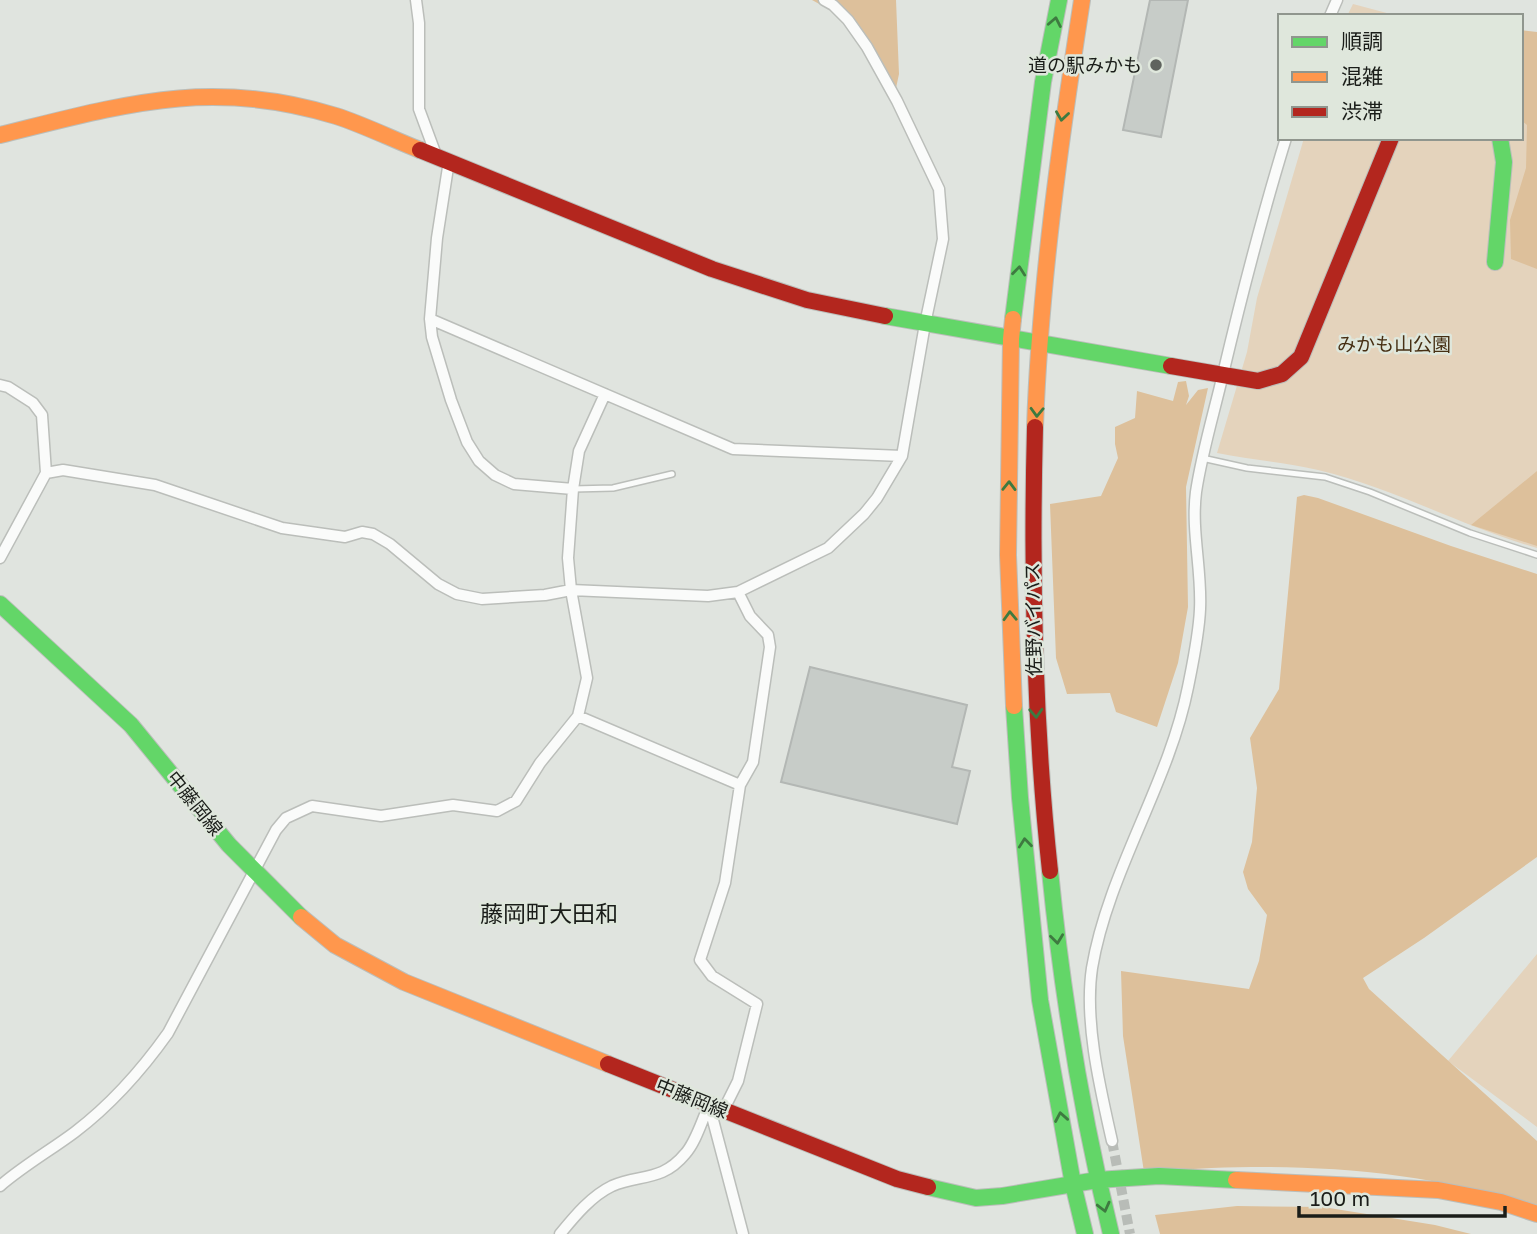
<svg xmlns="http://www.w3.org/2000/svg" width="1537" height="1234" viewBox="0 0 1537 1234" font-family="'Golos Text','Noto Sans JP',sans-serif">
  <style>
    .green { fill: #e4d3bc }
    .forest { fill: #ddc09b }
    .building { fill: #c7ccc8; stroke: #b3b7b4; stroke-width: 2 }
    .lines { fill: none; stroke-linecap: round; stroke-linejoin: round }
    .street-tunnel { stroke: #b8bcb7; stroke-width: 10; stroke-dasharray: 10 5; stroke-linecap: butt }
    .lane-casing { stroke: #bbbeba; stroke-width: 8 }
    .street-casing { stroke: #bbbeba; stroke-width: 13 }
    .fast-casing { stroke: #bbbeba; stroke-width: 18 }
    .slow-casing { stroke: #bbbeba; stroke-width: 18 }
    .jam-casing { stroke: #bbbeba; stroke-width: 18 }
    .lane { stroke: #fafbfa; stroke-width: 5 }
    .street { stroke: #fafbfa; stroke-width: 10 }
    .fast { stroke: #63d668; stroke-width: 16 }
    .slow { stroke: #ff974d; stroke-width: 16 }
    .jam { stroke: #b3261e; stroke-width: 16 }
    .oneway { stroke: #3e7a40 }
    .poi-dot { fill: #5f635e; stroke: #dfe7dc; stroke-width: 2.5 }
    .labels { text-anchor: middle; stroke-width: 5; stroke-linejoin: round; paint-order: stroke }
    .poi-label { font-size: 19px; fill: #1a1d19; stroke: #dfe7dc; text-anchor: end }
    .park-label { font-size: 19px; fill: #462f13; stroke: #dfe7dc }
    .street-label { font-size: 19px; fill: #1a1d19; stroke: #dfe7dc }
    .quarter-label { font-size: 23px; fill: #1a1d19; stroke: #dfe7dc }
  </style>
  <rect width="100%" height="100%" fill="#e0e4df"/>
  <!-- green -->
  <path class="green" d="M1353 4 1398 16H1347Z
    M1521 48 1537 52V548C1463 527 1394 488 1318 470 1285 462 1250 460 1217 453L1247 352 1257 298 1304 138H1521Z
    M1537 954V1127L1448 1061Z"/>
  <!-- forest -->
  <path class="forest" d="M812 0H896L899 74 896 88C871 38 862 26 812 0Z
    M1521 30 1537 32V269L1511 259 1510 220 1526 168 1527 125 1521 120Z
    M1186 381 1189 396 1186 405 1198 390 1208 388 1186 487 1188 607 1178 663 1157 727 1116 712 1110 693 1067 694 1056 658 1050 504 1101 496 1118 458 1115 444V427L1135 418 1137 391 1173 401 1178 382Z
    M1537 471V546L1471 525Z
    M1304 495 1318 498 1451 546 1537 574V857L1424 938 1363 978 1369 989 1537 1141V1207C1446 1177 1347 1166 1251 1167 1216 1167 1180 1170 1144 1172L1123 1036 1121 971 1249 989 1259 961 1267 915 1248 889 1243 872 1252 842 1257 788 1250 738 1279 689 1297 497Z
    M1237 1206 1323 1207 1435 1225 1471 1234H1160L1155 1215Z"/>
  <!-- building -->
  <path class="building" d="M1150 0H1188L1161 137 1123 130Z
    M810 667 967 705 952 767 970 771 957 824 781 782Z"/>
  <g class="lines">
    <!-- street-tunnel -->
    <path class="street-tunnel" d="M1112 1141 1130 1234"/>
    <!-- lane casing -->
    <g class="lane-casing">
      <path id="lane" d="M1202 458 1247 468 1325 477 1370 492 1470 533 1537 555
        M573 489 613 488 672 474"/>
    </g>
    <!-- street casing -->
    <g class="street-casing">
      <path id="street" d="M416 0 419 23V109L436 155
        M1330 16 1337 0
        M430 319 733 449 902 456
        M0 385 8 387 33 403 42 415 46 473 0 558
        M46 473 63 470 155 485 282 528 345 537 362 532 373 534 390 544 438 584 457 594 482 599 545 595 571 590 708 596 738 592 828 548 864 514 877 498 902 456 925 324 943 239 939 189 897 101 867 47 848 20 833 5 824 0
        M573 489 579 451 605 394
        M578 716 740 785
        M709 1105 743 1234
        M723 1111 738 1081 757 1004 712 976 700 960 725 883 740 785 753 762 770 647 768 635 750 616 738 592
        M1112 1141C1100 1088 1084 1021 1092 968 1108 872 1169 783 1188 687 1193 662 1199 634 1200 609 1202 570 1191 531 1196 492 1202 452 1214 413 1223 374 1242 294 1262 216 1286 138
        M0 1186C23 1166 51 1150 75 1132 113 1103 141 1071 168 1033L276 830 286 818 312 806 381 816 453 805 497 811 516 801 540 763 578 716 587 678 571 590 568 558 573 489 514 484 495 475 479 461 467 442 451 400 432 337 430 319 437 238 449 161
        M560 1234C574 1217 591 1196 612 1186 639 1174 662 1182 685 1154 696 1142 702 1120 709 1105"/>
    </g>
    <!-- fast casing -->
    <g class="fast-casing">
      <path id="fast" d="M1495 262 1504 162 1500 138
        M885 316 1171 366
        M1013 319 1043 82 1059 0
        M0 604 131 725 229 845 301 917
        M1014 706 1020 798 1040 1000 1073 1184 1085 1234
        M1050 871C1062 993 1082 1115 1111 1234
        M928 1187 976 1198 1002 1196 1097 1180 1159 1176 1236 1180"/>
    </g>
    <!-- slow casing -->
    <g class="slow-casing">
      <path id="slow" d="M0 135C122 105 210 77 336 116 364 125 392 139 420 150
        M1013 319 1011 339 1008 555 1014 706
        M1035 427C1040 284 1060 142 1082 0
        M301 917 335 945 404 982 608 1064
        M1236 1180 1438 1190 1501 1202 1537 1214"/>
    </g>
    <!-- jam casing -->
    <g class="jam-casing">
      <path id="jam" d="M420 150 712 269 807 300 885 316
        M1171 366 1258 381 1282 374 1301 357 1391 138
        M1035 427C1031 576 1034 723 1050 871
        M608 1064 897 1179 928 1187"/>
    </g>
    <!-- lane -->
    <use href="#lane" class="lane"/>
    <!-- street -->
    <use href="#street" class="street"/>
    <!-- fast -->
    <use href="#fast" class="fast"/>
    <!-- slow -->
    <use href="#slow" class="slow"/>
    <!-- jam -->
    <use href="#jam" class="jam"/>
  </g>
  <!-- one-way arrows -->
  <defs><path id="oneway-chevron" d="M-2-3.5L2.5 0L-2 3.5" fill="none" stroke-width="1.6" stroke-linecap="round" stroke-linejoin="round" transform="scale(1.75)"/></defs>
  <g class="oneway">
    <use href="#oneway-chevron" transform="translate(1055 22) rotate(-79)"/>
    <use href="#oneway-chevron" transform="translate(1062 116) rotate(98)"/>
    <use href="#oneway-chevron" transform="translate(1019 271) rotate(-84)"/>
    <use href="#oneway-chevron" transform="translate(1037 412) rotate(92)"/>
    <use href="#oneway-chevron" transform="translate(1009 486) rotate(-89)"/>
    <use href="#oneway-chevron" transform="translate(1010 616) rotate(-92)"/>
    <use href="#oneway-chevron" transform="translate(1036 713) rotate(87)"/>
    <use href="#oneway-chevron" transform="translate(1025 843) rotate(-96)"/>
    <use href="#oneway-chevron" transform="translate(1057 939) rotate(83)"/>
    <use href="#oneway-chevron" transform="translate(1061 1117) rotate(-100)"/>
    <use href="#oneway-chevron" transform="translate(1104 1207) rotate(76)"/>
  </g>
  <!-- markers -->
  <circle class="poi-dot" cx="1156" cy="65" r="7"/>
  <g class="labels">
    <!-- poi labels -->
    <g class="poi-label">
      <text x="1142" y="72">道の駅みかも</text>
    </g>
    <!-- park labels -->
    <g class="park-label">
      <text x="1394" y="351">みかも山公園</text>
    </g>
    <!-- street labels -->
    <g class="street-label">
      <text transform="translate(1033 619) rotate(-91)" y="7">佐野バイパス</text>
      <text transform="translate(195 803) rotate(51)" y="7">中藤岡線</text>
      <text transform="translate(692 1098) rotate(22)" y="7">中藤岡線</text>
    </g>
    <!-- quarter labels -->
    <g class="quarter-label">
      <text x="549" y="922">藤岡町大田和</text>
    </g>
  </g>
  <!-- legend -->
  <rect x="1278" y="14" width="245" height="126" fill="#dfe7dc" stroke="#90968e" stroke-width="2"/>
  <rect x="1292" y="37" width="35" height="10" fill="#63d668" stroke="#90968e" stroke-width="2"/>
  <text x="1341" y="49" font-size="21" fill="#1a1d19">順調</text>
  <rect x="1292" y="72" width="35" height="10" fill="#ff974d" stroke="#90968e" stroke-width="2"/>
  <text x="1341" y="84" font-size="21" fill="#1a1d19">混雑</text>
  <rect x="1292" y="107" width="35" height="10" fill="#b3261e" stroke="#90968e" stroke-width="2"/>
  <text x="1341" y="119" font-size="21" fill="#1a1d19">渋滞</text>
  <!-- scale -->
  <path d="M1299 1206v10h206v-10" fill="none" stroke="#1a1d19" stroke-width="3.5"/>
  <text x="1310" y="1206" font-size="21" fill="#1a1d19" stroke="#dfe7dc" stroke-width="5" paint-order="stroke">100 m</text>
</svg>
